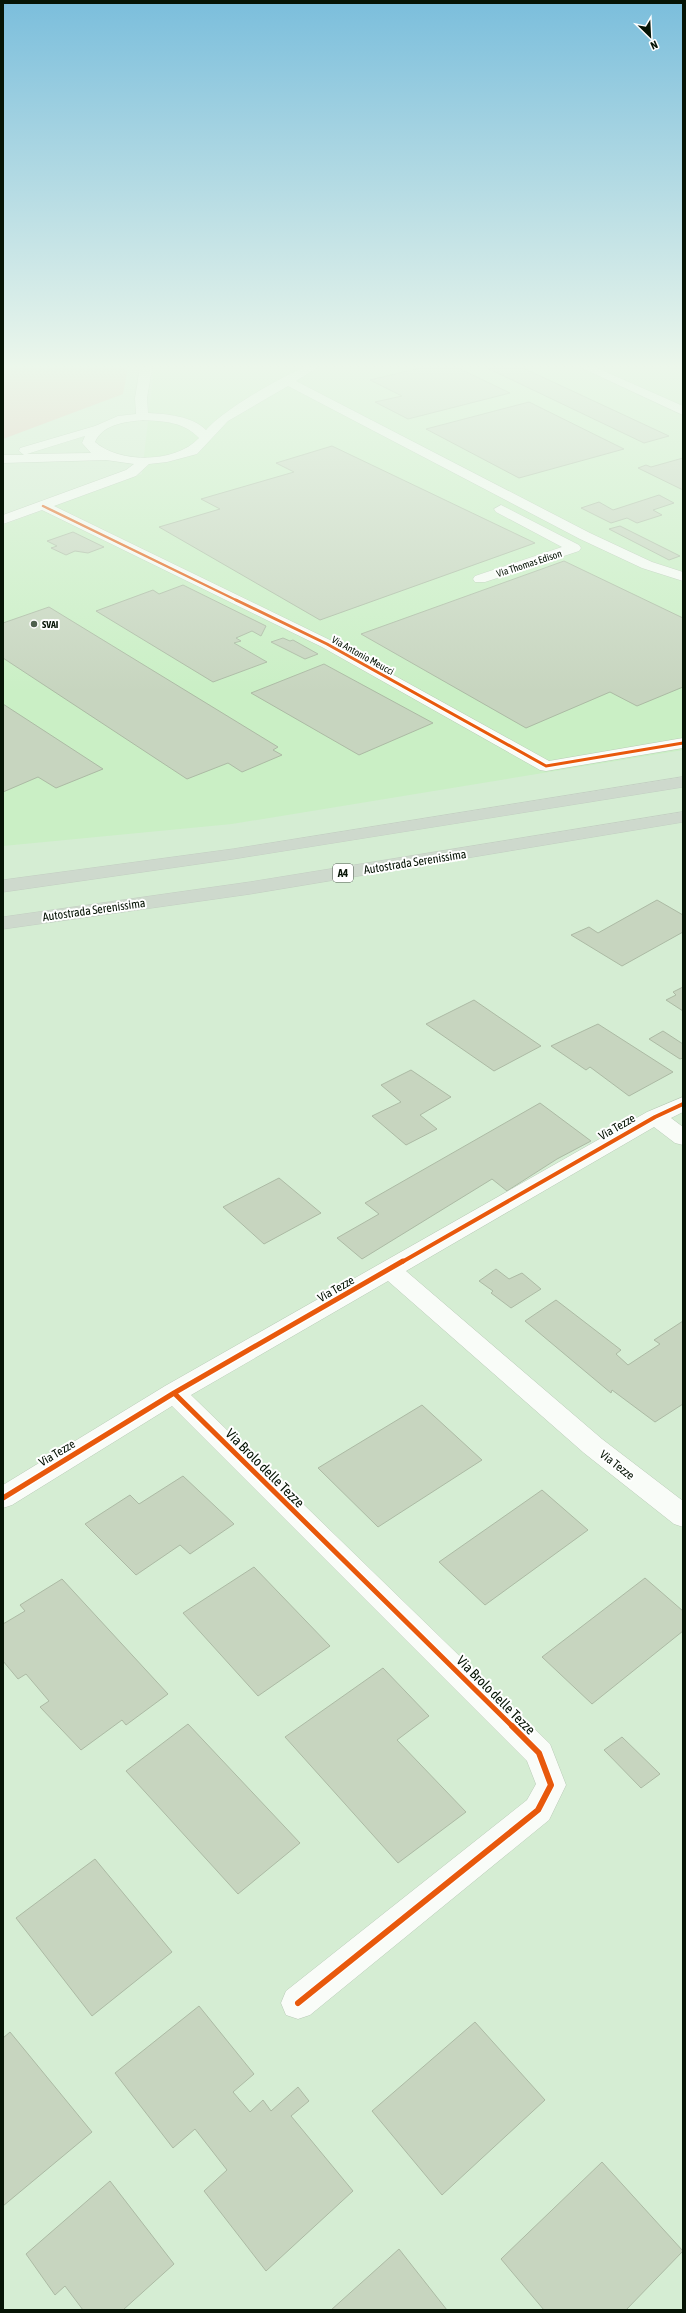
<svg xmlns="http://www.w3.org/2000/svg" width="686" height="2313" viewBox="0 0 686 2313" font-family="'Asap Condensed',sans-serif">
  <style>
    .built { fill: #caefc5 }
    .green { fill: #e7c6b9 }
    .building { fill: #c7d5bf; stroke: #acbaa4 }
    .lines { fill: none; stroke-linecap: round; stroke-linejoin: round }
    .minor-casing { stroke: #b9cbb7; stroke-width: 1 }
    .highway-casing { stroke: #c3cec2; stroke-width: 1 }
    .minor { fill: #f9fcf8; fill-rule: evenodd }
    .highway { fill: #ced9cd; fill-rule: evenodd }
    .cycleway-far4-casing { stroke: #fff; stroke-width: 4 }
    .cycleway-far3-casing { stroke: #fff; stroke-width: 5 }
    .cycleway-far2-casing { stroke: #fff; stroke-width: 6 }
    .cycleway-far1-casing { stroke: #fff; stroke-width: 8 }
    .cycleway-casing { stroke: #fff; stroke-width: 8 }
    .cycleway-far4 { stroke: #e8590c; stroke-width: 2.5 }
    .cycleway-far3 { stroke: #e8590c; stroke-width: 3 }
    .cycleway-far2 { stroke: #e8590c; stroke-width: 4 }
    .cycleway-far1 { stroke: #e8590c; stroke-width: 5 }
    .cycleway { stroke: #e8590c; stroke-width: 6 }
    .poi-dot { fill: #4e604d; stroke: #fff; stroke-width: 1.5 }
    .labels { text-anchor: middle; stroke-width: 4; stroke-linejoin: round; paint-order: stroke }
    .far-street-label { font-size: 10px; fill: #061405; stroke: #fff }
    .far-poi-label { font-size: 10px; font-weight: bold; fill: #061405; stroke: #fff; text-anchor: start }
    .shield { fill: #fff; stroke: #515a50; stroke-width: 1 }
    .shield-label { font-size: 11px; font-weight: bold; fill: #061405 }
    .street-label { font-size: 12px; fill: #061405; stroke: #fff }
    .near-street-label { font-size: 14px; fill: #061405; stroke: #fff }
  </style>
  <rect width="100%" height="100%" fill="#d5edd3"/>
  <!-- built -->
  <path class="built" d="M154 368H683V750L232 824 3 846V525L142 474Z"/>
  <!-- green -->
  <path class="green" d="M3 368H128L123 394 3 439Z"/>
  <!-- building -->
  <path class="building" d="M420 368H458L510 393 408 419 375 402 402 396 370 380Z
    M487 368H523L669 436 644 443Z
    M529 402 624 449 519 478 426 429Z
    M332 446 535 543 320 620 159 527 220 509 201 499 294 472 276 463Z
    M683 458V490L638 468 646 465 651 467Z
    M659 495 674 503 653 510 662 515 637 523 627 518 611 523 581 508 599 502 613 510Z
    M620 526 680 556 669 560 609 529Z
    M73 532 104 547 88 553 75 551 66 555 51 548 57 546 47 541Z
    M564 561 683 618V687L637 706 610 692 526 728 361 634Z
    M183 585 266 626 261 636 252 631 236 638 241 641 234 643 267 662 213 682 96 611 153 590 159 594Z
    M49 607 278 747 273 750 282 755 242 772 228 763 187 779 3 658V623Z
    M283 638 290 641 293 640 318 654 305 659 271 642Z
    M324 664 433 723 359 755 251 693Z
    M3 704 103 769 56 788 38 777 3 792Z
    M657 900 683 915V932L622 966 571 935 589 927 598 933Z
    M683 987V1011L666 1000 676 995 673 992Z
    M474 1000 541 1046 494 1071 426 1024Z
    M598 1024 673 1072 629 1096 590 1067 586 1070 551 1046Z
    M663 1031 683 1044V1058L680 1059 649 1039Z
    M411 1070 451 1097 420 1115 437 1129 406 1145 372 1116 401 1102 381 1085Z
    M540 1103 591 1141 557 1159 507 1191 492 1179 362 1259 337 1238 379 1214 365 1203Z
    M279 1178 321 1213 264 1244 223 1207Z
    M496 1269 509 1279 522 1273 541 1289 511 1308 491 1293 493 1291 479 1281Z
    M556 1300 621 1350 616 1354 628 1365 660 1344 654 1340 683 1321V1404L655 1422 612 1390 611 1393 525 1321Z
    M422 1405 482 1460 378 1527 318 1468Z
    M183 1476 234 1524 190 1554 180 1545 136 1575 85 1524 130 1495 139 1504Z
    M542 1490 588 1530 485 1605 439 1562Z
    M254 1567 330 1646 258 1696 183 1613Z
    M645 1578 683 1611V1631L592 1704 542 1657Z
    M62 1579 168 1694 126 1725 122 1720 81 1750 40 1707 49 1701 26 1674 18 1679 3 1661V1624L25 1611 20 1605Z
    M383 1668 429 1716 397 1740 466 1812 398 1863 285 1737Z
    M188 1724 300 1843 238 1894 126 1771Z
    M622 1737 660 1774 641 1788 604 1750Z
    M95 1859 172 1952 92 2016 16 1918Z
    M199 2006 254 2074 233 2092 250 2112 263 2100 271 2111 298 2087 309 2101 291 2116 353 2191 266 2271 204 2191 227 2170 195 2129 173 2148 115 2073Z
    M475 2022 545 2100 442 2195 372 2111Z
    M10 2032 92 2132 3 2206V2038Z
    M602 2162 683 2251 626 2310H544L501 2259Z
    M110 2181 174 2264 123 2310H83L65 2286 55 2295 26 2254Z
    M399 2249 447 2310H331Z"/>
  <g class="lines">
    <!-- minor casing -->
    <g class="minor-casing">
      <path id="minor" d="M140 368H152L147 398 148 413C167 414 192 416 206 430 222 411 277 379 301 369 306 367 312 368 317 368L296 381 590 533 652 562 683 572V581L642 568 580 539 288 386 228 421 197 454 167 462 149 464 136 476 54 506 332 641 549 761 683 738V748L546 771 540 770 322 647 42 510 3 524V515L126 470 134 464 106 460 3 463V455H24L19 451 20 448 95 426 118 416 136 414 135 398ZM143 420C164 421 184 422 199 438 176 463 120 464 95 442 103 424 125 422 143 420ZM85 436 82 443 91 453 27 454Z
        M582 368H597L683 406V415Z
        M501 505 579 545 581 548 579 551 485 582H475L473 579 475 576 562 547 496 512 494 509Z
        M683 1097V1112L671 1118 683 1127V1145L675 1143 654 1127 406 1271 602 1439 683 1501V1527L674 1524 584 1453 388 1281 191 1395 550 1744 566 1785 549 1820 310 2015 298 2019 286 2015 281 2003 286 1991 527 1800 536 1784 527 1761 172 1406 12 1505 3 1508V1485L165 1386 647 1112Z"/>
    </g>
    <!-- highway casing -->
    <g class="highway-casing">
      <path id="highway" d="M683 777V787L233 859 3 892V880L233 849Z
        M683 812V822L250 894 3 929V917L250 882Z"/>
    </g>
    <!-- minor -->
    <use href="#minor" class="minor"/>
    <!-- highway -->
    <use href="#highway" class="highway"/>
    <!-- cycleway-far4 casing -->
    <g class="cycleway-far4-casing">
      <path id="cycleway-far4" d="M43 506 238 601"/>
    </g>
    <!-- cycleway-far3 casing -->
    <g class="cycleway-far3-casing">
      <path id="cycleway-far3" d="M236 600 327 644 546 766 683 743"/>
    </g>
    <!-- cycleway-far2 casing -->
    <g class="cycleway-far2-casing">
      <path id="cycleway-far2" d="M402 1262 655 1117 683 1104"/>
    </g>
    <!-- cycleway-far1 casing -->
    <g class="cycleway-far1-casing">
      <path id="cycleway-far1" d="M174 1393 513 1727
        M3 1498 174 1393 403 1261"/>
    </g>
    <!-- cycleway casing -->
    <g class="cycleway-casing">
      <path id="cycleway" d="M298 2003 538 1810 551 1785 539 1753 512 1726"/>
    </g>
    <!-- cycleway-far4 -->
    <use href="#cycleway-far4" class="cycleway-far4"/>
    <!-- cycleway-far3 -->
    <use href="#cycleway-far3" class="cycleway-far3"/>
    <!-- cycleway-far2 -->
    <use href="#cycleway-far2" class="cycleway-far2"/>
    <!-- cycleway-far1 -->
    <use href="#cycleway-far1" class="cycleway-far1"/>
    <!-- cycleway -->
    <use href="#cycleway" class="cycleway"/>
  </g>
  <!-- sky -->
  <linearGradient id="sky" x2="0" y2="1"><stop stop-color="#7bbedc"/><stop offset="0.53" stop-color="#ecf7eb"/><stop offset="1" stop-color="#ecf7eb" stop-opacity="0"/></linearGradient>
  <rect width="686" height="692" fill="url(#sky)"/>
  <!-- markers -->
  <circle class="poi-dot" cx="34" cy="624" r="4"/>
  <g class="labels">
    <!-- far-street labels -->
    <g class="far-street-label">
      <text transform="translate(529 563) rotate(-18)" y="4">Via Thomas Edison</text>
      <text transform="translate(363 655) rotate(29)" y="4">Via Antonio Meucci</text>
    </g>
    <!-- far-poi labels -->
    <g class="far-poi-label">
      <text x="42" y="628">SVAI</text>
    </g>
    <!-- shield labels -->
    <rect class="shield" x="333" y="864" width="20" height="18" rx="3"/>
    <g class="shield-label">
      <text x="343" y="877">A4</text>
    </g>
    <!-- street labels -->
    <g class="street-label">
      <text transform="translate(415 862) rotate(-9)" y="4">Autostrada Serenissima</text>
      <text transform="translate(94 910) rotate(-8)" y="4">Autostrada Serenissima</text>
      <text transform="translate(617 1127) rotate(-30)" y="4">Via Tezze</text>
      <text transform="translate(336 1289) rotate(-30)" y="4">Via Tezze</text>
      <text transform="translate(57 1453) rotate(-31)" y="4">Via Tezze</text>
      <text transform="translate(617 1465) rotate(38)" y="4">Via Tezze</text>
    </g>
    <!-- near-street labels -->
    <g class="near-street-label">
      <text transform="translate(265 1468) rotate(45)" y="5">Via Brolo delle Tezze</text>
      <text transform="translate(496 1695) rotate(45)" y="5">Via Brolo delle Tezze</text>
    </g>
  </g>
  <!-- border -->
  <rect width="686" height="2313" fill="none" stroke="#061405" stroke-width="8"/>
  <!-- north arrow -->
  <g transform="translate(650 36) rotate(156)" stroke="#ffffff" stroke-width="3" paint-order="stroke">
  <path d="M0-3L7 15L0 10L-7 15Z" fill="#061405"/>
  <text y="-6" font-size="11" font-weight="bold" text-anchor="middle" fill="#061405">N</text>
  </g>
</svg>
